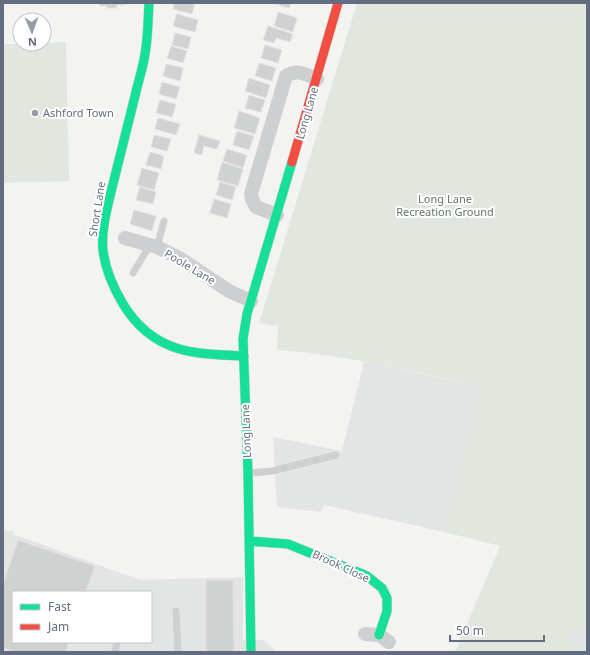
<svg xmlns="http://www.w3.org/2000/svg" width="590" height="655" viewBox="0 0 590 655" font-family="'Noto Sans',sans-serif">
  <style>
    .built { fill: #e3e4e4; fill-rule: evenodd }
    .green { fill: #e1e7df }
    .building { fill: #d0d1d1; stroke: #e2e3e1 }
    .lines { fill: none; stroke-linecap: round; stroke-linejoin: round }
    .fast-casing { stroke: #cfd1d1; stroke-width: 10 }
    .jam-casing { stroke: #cfd1d1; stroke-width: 10 }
    .lane { stroke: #cecfd0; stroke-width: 7 }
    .street { stroke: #cecfd0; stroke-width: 14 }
    .fast { stroke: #16e098; stroke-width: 9 }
    .jam { stroke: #f24e42; stroke-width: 9 }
    .poi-dot { fill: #959ca9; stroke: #fff; stroke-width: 1.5 }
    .labels { text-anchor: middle; stroke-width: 4; stroke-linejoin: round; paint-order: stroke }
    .poi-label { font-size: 11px; fill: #636d82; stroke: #fff; text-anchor: start }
    .street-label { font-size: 11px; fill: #636d82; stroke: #fff }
    .park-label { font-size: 11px; fill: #627962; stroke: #fff }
  </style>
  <rect width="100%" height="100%" fill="#f3f4f1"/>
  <!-- built -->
  <path class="built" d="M364 361 481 387 444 532 324 505 321 512 277 507 273 437 342 451Z
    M13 534 140 580 243 577V640H264L276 652H7L3 651V562ZM13 592H151V642H13Z
    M570 632H587V652H571Z"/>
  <!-- green -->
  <path class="green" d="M357 3H587V632H570L571 652H455L500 546 444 532 481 387C413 371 346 355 277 350L278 326 259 323Z
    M66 42 69 181 3 183V44H44V43Z
    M3 530 14 531 3 561Z"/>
  <!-- building -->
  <path class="building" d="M99 3H124V5H117V8H107V6H100Z
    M174 3H195L192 14 173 9Z
    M273 3H291L289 8Z
    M278 12 297 18 293 32 274 26Z
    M177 14 198 20 195 32 173 26Z
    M268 26 293 34 290 42 276 38 274 43 263 40Z
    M175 33 191 37 188 49 172 45Z
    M265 45 282 50 278 63 261 58Z
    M171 46 187 51 183 63 167 58Z
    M259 63 276 68 272 81 255 76Z
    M166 64 183 68 180 81 163 76Z
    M249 78 270 85 266 98 245 91Z
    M162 82 180 87 176 99 159 94Z
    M249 95 265 100 261 112 245 108Z
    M160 100 176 104 172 117 156 113Z
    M239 111 260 118 255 134 234 128Z
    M158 118 180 124 176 135 155 129Z
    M237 131 254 136 249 150 233 145Z
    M154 135 171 139 167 151 151 147Z
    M199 135 220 141 217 149 204 146 202 155 194 153Z
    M227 149 247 155 243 168 223 161Z
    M150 152 164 156 161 169 146 165Z
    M222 162 243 169 238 186 217 180Z
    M142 168 159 173 154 190 137 185Z
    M220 182 236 187 232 200 216 195Z
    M140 187 156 192 153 204 136 200Z
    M214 199 231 204 227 218 210 213Z
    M134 210 156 216 152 231 130 224Z
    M18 540 95 566 86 592H13V642H69L66 652H14L3 648V584Z
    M206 580H233L234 652H206Z"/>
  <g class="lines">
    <!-- fast casing -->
    <g class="fast-casing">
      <path id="fast" d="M149 3C148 20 148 38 145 54 143 68 138 82 135 96 128 125 120 155 113 184 108 205 101 228 103 250 105 269 113 287 123 304 153 353 192 354 244 356
        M249 541 288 544 367 576 382 588 387 598V611L379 635
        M251 652 248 473 243 339 247 314 292 162"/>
    </g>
    <!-- jam casing -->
    <g class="jam-casing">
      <path id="jam" d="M292 162 338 3"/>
    </g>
    <!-- lane -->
    <path class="lane" d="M157 247 164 221
      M133 273 150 245
      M250 473 272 471 336 455
      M176 611 178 652
      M115 652 117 642"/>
    <!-- street -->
    <path class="street" d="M277 215 256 207 252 199 251 194 286 76C297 69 306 74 317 79
      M125 238 157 247 181 259 229 291 251 301
      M365 634 379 635 389 642"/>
    <!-- fast -->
    <use href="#fast" class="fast"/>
    <!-- jam -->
    <use href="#jam" class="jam"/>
  </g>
  <!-- markers -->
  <circle class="poi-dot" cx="35" cy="113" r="4"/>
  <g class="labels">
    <!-- poi labels -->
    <g class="poi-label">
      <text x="43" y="117">Ashford Town</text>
    </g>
    <!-- street labels -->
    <g class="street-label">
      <text transform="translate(307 113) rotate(-74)" y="4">Long Lane</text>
      <text transform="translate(97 209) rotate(-81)" y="4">Short Lane</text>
      <text transform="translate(190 267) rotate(31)" y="4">Poole Lane</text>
      <text transform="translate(246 431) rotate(-92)" y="4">Long Lane</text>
      <text transform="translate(341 566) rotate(25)" y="4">Brook Close</text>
    </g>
    <!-- park labels -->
    <g class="park-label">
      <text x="445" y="203">Long Lane<tspan x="445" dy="13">Recreation Ground</tspan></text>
    </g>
  </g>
  <!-- border -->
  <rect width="590" height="655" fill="none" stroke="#636d82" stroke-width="8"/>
  <!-- legend -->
  <rect x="12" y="591" width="140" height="52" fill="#ffffff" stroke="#c1c5cd"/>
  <rect x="20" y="604" width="20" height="6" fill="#16e098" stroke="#c1c5cd"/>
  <text x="48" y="611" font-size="12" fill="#636d82">Fast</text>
  <rect x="20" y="624" width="20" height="6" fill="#f24e42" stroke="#c1c5cd"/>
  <text x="48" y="631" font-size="12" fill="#636d82">Jam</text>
  <!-- north arrow -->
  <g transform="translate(32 32) rotate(178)"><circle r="19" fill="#ffffff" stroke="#c1c5cd"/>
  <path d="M0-3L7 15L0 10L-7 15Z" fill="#959ca9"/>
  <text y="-6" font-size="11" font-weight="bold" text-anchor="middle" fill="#636d82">N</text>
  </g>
  <!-- scale -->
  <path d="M450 635v6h94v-6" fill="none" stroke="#636d82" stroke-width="2"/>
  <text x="456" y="635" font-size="12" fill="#636d82" stroke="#ffffff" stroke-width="3" paint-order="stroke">50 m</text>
</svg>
